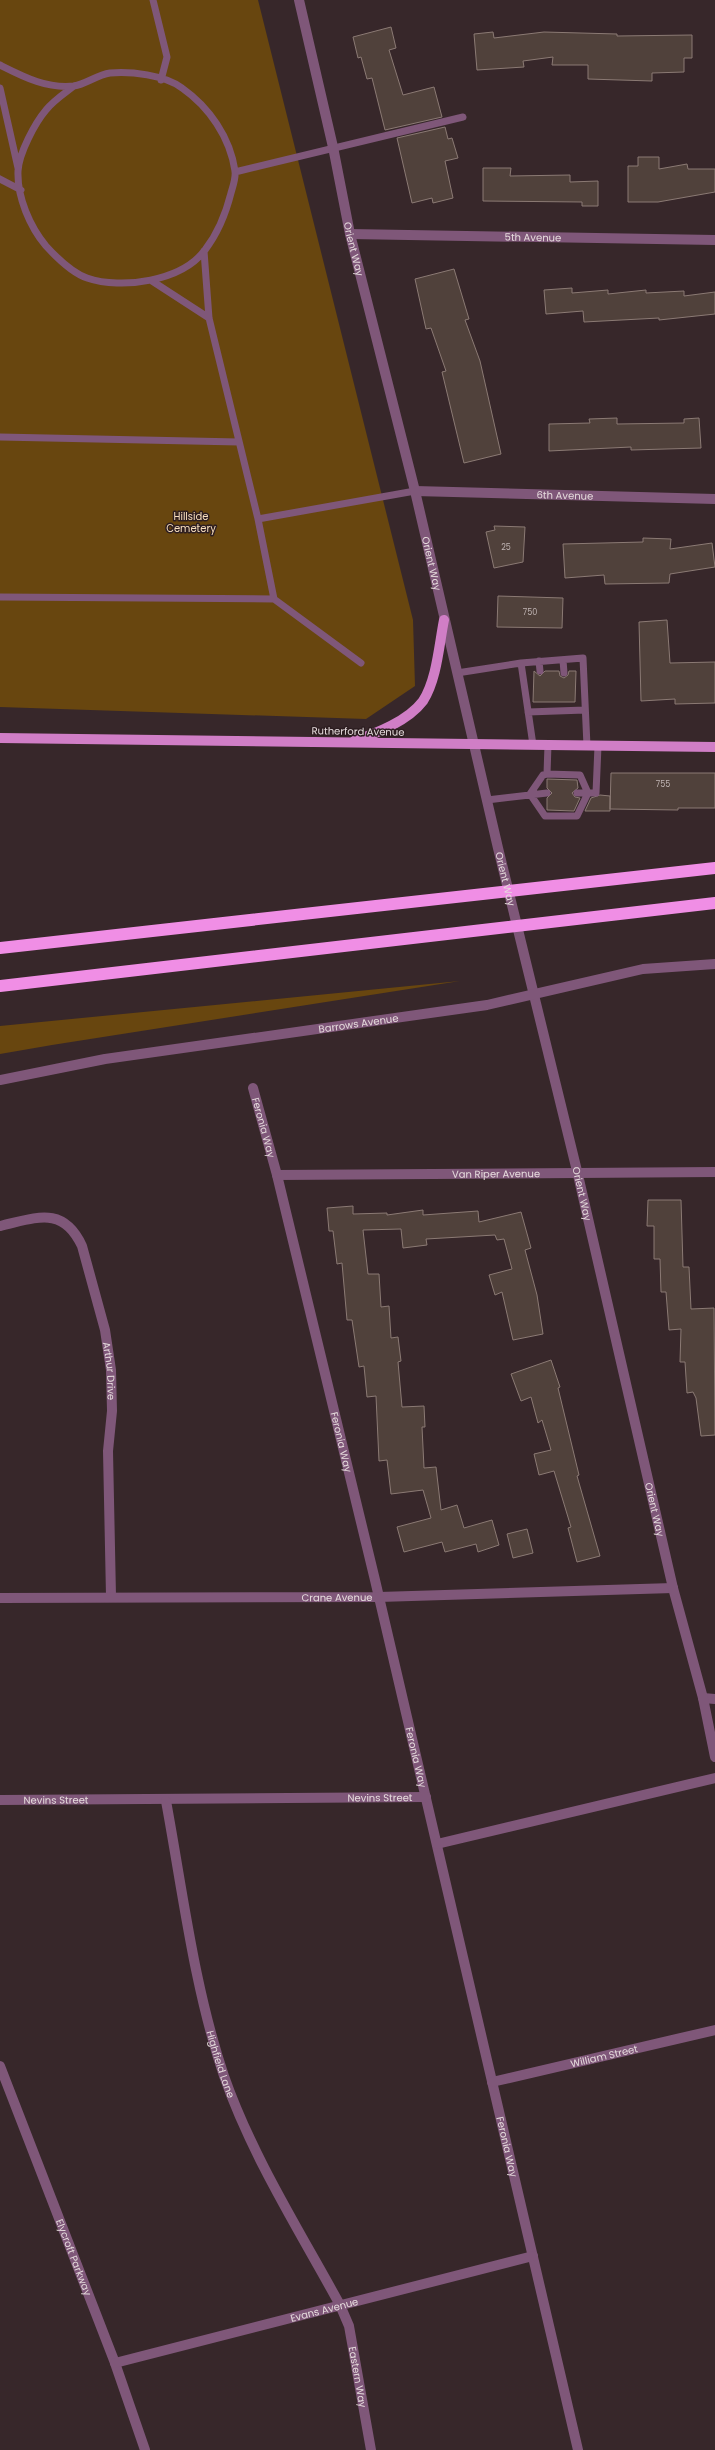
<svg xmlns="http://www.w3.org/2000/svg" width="715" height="2450" viewBox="0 0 715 2450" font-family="Poppins,sans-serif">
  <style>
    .green { fill: #68460f }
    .building { fill: #50413b; stroke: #8b7a74 }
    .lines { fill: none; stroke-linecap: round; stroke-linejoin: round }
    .service { stroke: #7f5779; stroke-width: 7 }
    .minor { stroke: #7f5779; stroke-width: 10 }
    .tertiary { stroke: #7f5779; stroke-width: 10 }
    .primary { stroke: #d07ec6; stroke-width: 10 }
    .motorway { stroke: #f08ee5; stroke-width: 12 }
    .labels { text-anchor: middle; stroke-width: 3; stroke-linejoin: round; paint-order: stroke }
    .number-label { font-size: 8px; fill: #c0b5b4 }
    .street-label { font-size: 10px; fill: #e6dcdd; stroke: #2d1e21 }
    .park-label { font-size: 10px; fill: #f9dfbe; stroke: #2d1e21 }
  </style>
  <rect width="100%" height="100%" fill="#37272a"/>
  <!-- green -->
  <path class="green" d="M0 0H258L413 620 415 686 366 719 0 707Z
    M460 981 52 1045 0 1054V1026Z"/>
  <!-- building -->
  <path class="building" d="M391 27 396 48 389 50 403 95 434 87 442 117 385 130 372 78 367 79 361 57 358 58 353 37Z
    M493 32 494 38 544 32 617 34V36L692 35V58H684V72L652 73V81L588 79V65H552L553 57 523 61 524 67 477 70 474 34Z
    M445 127 448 139 452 138 458 158 445 161 453 198 433 203 432 198 412 203 397 138Z
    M638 157H659V169L687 164 688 169H715V192L658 202H628V166H638Z
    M483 168H511L510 176 570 175V182L598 181V206H582V202L483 201Z
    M454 269 469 319 465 320 480 361 501 454 464 463 442 372 446 371 431 328 426 329 415 279Z
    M572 288V293L608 290V294L646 290V293L684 291V296L715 292V314L659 320V318L584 322 583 311 546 314 544 290Z
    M617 418V424L684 423V419L699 418 701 448 631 450V447L549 451V424L590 423 589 419Z
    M494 526 525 527 523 562 494 568 486 532 495 530Z
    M643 538 671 539 670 549 712 543 715 567 670 574 669 583 605 584 604 575 565 578 563 544 643 542Z
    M498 596 563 598 562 628 497 627Z
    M667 620 670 663 715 662V703L675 704V699L641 701 639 622Z
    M534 671 540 676 545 671H559L560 676 564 678 568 675 569 671H576L575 702H533Z
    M611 773H715V808H678V810L610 809Z
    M547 779 577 780 578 788 572 793 575 797 580 798 574 811 547 810V798L552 793 547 788Z
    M600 795 610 796V811H585L591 798Z
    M648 1200H681L683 1267H689L691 1309 714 1308 715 1435 701 1436 696 1398 693 1392 687 1393 685 1362H680L681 1329 669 1330 666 1292H661L660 1259H654V1226H647Z
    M353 1206V1214L387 1213V1215L423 1210V1215L478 1211 479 1222 521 1212 531 1248 525 1250 537 1295 543 1334 513 1340 502 1292 495 1295 489 1275 512 1269 504 1239 497 1240 495 1235 426 1239 427 1245 403 1248 401 1229 363 1230 368 1274H379L381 1307 389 1306 391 1338 398 1337 401 1361 398 1362 402 1407 424 1406 425 1427H422L424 1468 436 1467 441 1510 457 1505 464 1528 492 1520 499 1545 478 1552 476 1544 445 1552 442 1542 404 1552 397 1527 431 1518 423 1490 391 1494 387 1460 379 1461 376 1396 367 1397 364 1366 359 1367 352 1320H347L342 1263 337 1264 333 1231H329L327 1208Z
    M551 1360 560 1387 558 1388 579 1475 577 1476 600 1556 577 1562 568 1528 571 1527 554 1471 539 1475 534 1454 551 1450 542 1420 538 1423 531 1397 521 1401 511 1374Z
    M527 1529 533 1553 513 1558 507 1534Z"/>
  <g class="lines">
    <!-- service -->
    <path class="service" d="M153 0 167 57 161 80
      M0 65C24 77 47 89 74 86 86 84 97 75 110 73 130 71 165 75 182 88 209 107 230 137 235 171 236 178 233 186 231 193 226 213 218 233 205 250 182 281 122 290 87 278 72 273 57 258 46 246 30 227 17 197 18 171 19 153 35 123 46 110 53 101 65 93 74 86
      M0 88 18 168
      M235 172 463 117
      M0 179 21 190
      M204 251 209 318 258 519 415 491
      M152 281 209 318
      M0 437 239 442
      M0 597 274 599 258 519
      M274 599 361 663
      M563 660 564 673
      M539 661 540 671
      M521 663 533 745
      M457 673 521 663 583 658 587 746
      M528 712 585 710
      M547 774 580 775 588 793 577 816H545L530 794 543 775Z
      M547 774 548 745
      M577 793H596L598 746
      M487 800 547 793"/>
    <!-- minor -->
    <g class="minor">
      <path id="s1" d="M350 234 715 240"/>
      <path id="s2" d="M415 491 715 499"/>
      <path id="s3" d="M253 1088 277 1175 375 1580 578 2450"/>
      <path id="s4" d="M277 1175 715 1172"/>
      <path id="s5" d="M0 1226C36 1218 63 1205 82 1246L105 1330 111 1370 112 1411 108 1451 111 1596"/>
      <path id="s6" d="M0 1598 379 1597 673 1588"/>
      <path d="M703 1698 715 1699"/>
      <path id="s7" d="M0 1800 426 1797"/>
      <path id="s8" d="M166 1801C183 1893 194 1987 224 2076 252 2156 299 2230 340 2305L349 2326 371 2450"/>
      <path d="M437 1844 715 1778"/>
      <path id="s9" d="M0 2066 115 2363 145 2450"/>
      <path id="s10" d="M492 2082 715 2030"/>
      <path id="s11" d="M115 2363 533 2256"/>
    </g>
    <!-- tertiary -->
    <g class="tertiary">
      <path id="s12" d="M299 0 333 147 350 234 415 491 498 848 578 1175 673 1588 703 1698 715 1757"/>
      <path id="s13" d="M0 1080 105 1059 487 1005 643 969 715 964"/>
    </g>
    <!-- primary -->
    <path class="primary" d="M0 738 715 747
      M354 741C377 733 408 721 423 701 437 679 439 645 444 620"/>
    <!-- motorway -->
    <path class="motorway" d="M0 948 715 868
      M0 986 715 903"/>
  </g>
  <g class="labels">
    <!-- number labels -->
    <g class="number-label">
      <text x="506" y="550">25</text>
      <text x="530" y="615">750</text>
      <text x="663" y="787">755</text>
    </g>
    <!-- street labels -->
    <g class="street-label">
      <text dy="4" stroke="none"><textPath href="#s1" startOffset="183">5th Avenue</textPath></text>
      <text dy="4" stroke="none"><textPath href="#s12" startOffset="255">Orient Way</textPath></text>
      <text dy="4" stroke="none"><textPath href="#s2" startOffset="150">6th Avenue</textPath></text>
      <text dy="4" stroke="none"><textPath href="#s12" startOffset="579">Orient Way</textPath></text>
      <text transform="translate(358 731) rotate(1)" y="4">Rutherford Avenue</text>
      <text dy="4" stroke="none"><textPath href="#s12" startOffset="903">Orient Way</textPath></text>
      <text dy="4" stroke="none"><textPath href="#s13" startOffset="363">Barrows Avenue</textPath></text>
      <text dy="4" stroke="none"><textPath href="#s3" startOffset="41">Feronia Way</textPath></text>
      <text dy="4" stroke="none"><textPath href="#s4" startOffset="219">Van Riper Avenue</textPath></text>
      <text dy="4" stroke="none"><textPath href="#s12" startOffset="1227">Orient Way</textPath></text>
      <text dy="4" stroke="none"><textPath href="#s5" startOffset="224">Arthur Drive</textPath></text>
      <text dy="4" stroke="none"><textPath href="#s3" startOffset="365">Feronia Way</textPath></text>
      <text dy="4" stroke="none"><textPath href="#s12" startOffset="1551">Orient Way</textPath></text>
      <text dy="4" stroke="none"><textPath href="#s6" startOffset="337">Crane Avenue</textPath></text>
      <text dy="4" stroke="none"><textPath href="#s3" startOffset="689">Feronia Way</textPath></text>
      <text dy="4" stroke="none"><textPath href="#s7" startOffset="380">Nevins Street</textPath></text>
      <text dy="4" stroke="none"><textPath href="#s7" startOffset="56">Nevins Street</textPath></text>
      <text dy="4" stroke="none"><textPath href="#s10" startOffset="115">William Street</textPath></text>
      <text dy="4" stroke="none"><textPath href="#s8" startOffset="269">Highfield Lane</textPath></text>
      <text dy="4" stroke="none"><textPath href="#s3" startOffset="1089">Feronia Way</textPath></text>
      <text dy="4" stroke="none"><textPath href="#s9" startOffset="205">Elycroft Parkway</textPath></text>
      <text dy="4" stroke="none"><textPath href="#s11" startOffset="216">Evans Avenue</textPath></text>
      <text dy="4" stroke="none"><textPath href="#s8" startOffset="613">Eastern Way</textPath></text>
    </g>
    <!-- park labels -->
    <g class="park-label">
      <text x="191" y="520">Hillside<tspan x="191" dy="12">Cemetery</tspan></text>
    </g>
  </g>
</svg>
